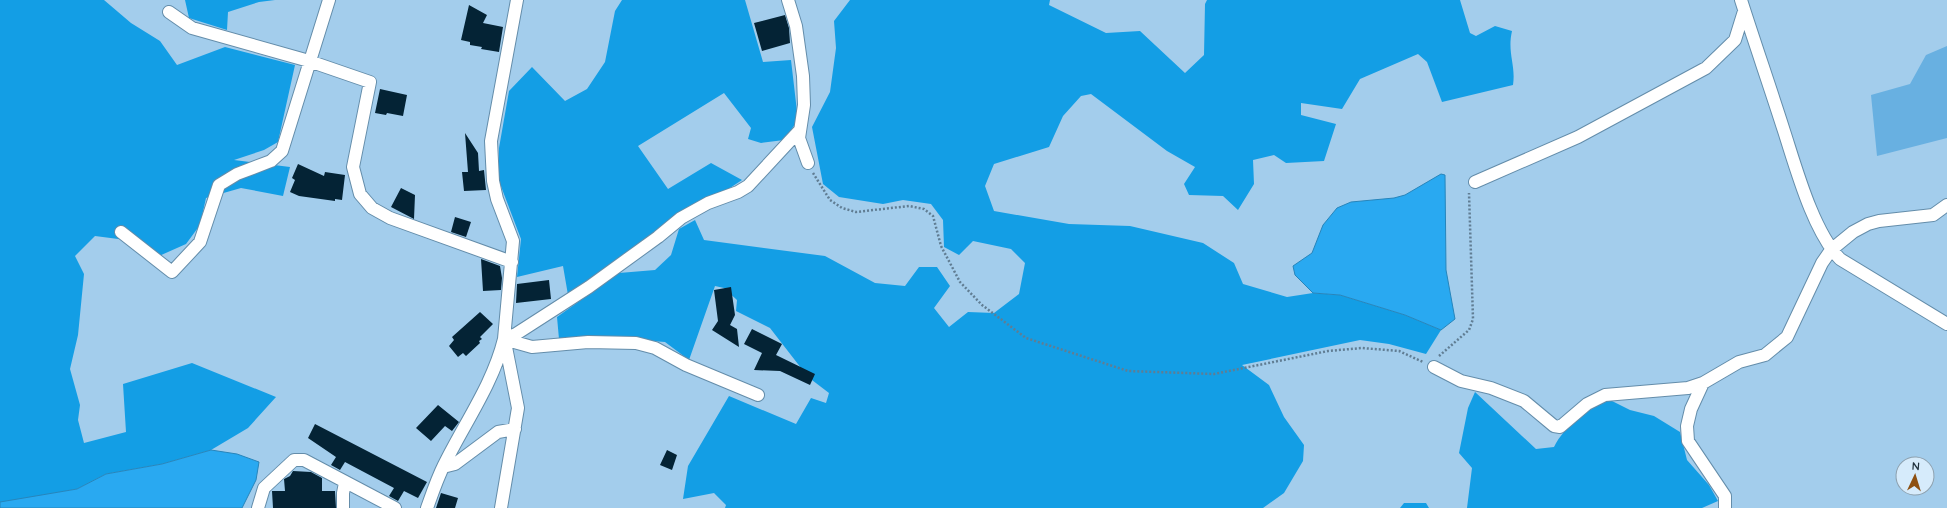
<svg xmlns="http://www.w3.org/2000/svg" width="1947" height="508" viewBox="0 0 1947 508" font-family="Quicksand,sans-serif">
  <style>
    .green { fill: #68b0e1 }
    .forest { fill: #139ee5 }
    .water { fill: #29a9f1; stroke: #2785bb }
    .building { fill: #042335 }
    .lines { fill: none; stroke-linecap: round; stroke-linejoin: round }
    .street-casing { stroke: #648daa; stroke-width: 14 }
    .path { stroke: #607d93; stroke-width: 2.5; stroke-dasharray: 2 2; stroke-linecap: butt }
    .street { stroke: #fff; stroke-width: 12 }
  </style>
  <rect width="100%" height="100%" fill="#a3cdec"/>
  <!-- green -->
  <path class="green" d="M1947 46V138L1877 156 1871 95 1910 84 1926 55Z"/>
  <!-- forest -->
  <path class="forest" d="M0 0H104L131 23 160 41 177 65 225 47 295 65 278 142 264 150 234 160 290 167 283 196 241 188 206 198 200 225 186 244 159 256 126 240 95 236 75 256 84 274 78 335 70 369 80 405 78 420 84 443 126 432 123 384 192 363 276 397 248 428 211 450 162 464 106 474 77 489 3 503 0 502Z
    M185 0H275L259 2 228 12 227 30 189 18Z
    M622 0H745L763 62 791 60 798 120 784 140 761 143 748 139 751 128 724 93 638 146 668 189 711 163 742 180 568 295 563 266 517 277 521 239 499 181V148L509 91 532 67 565 101 587 89 605 62 615 11Z
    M850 0H1050L1049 5 1106 33 1140 31 1185 73 1204 55 1205 4 1207 0H1460L1470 33 1476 36 1495 26 1512 31C1507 53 1516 65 1513 85L1442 102 1427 62 1418 54 1360 79 1342 109 1301 103V115L1336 124 1324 161 1286 163 1274 155 1253 160 1254 184 1238 210 1223 196 1189 195 1184 184 1195 167 1167 151 1091 94 1081 96 1063 116 1049 147 994 164 985 186 994 211 1069 224 1130 226 1203 243 1234 263 1243 284 1287 297 1313 293 1340 295 1405 315 1441 330 1426 354 1389 344 1360 340 1242 365 1269 385 1284 417 1304 445 1303 461 1284 493 1263 508H725L726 505 714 493 683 499 688 466 729 396 796 424 811 398 826 403 829 393 808 377 770 328 736 311 737 300 724 288 715 286 689 360 665 342 617 338 559 339 557 317 619 273 655 270 671 255 679 229 695 220 704 240 825 256 875 283 905 286 919 267H937L950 286 934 308 949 327 968 312 994 313 1019 294 1025 263 1011 249 973 241 959 255 944 247 943 220 931 204 903 200 883 204 839 197 823 184 812 127 830 92 836 48 834 21Z
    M1475 392 1536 449 1554 447C1565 425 1587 411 1608 399L1630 410 1654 416 1680 432 1687 460 1709 485 1718 501 1702 508H1467L1472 468 1459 453 1468 408Z
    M1404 503H1426L1429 508H1400Z"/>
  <!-- water -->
  <path class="water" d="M1441 174 1445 175 1446 270 1455 319 1441 330 1405 315 1340 295 1313 293 1295 275 1293 266 1312 253 1323 225 1337 208 1351 202 1394 198 1405 195Z
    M211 450 237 454 259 462 256 480 242 508H0V502L77 489 106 474 162 464Z"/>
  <!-- building -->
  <path class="building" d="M469 5 487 15 483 23 503 27 499 52 481 49 482 47 470 45V42L461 40Z
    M785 15 789 28 790 43 762 51 754 23Z
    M380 89 407 95 403 116 387 113 386 115 375 113Z
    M465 133 478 153 479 171 484 170 486 190 464 191 462 172H468Z
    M298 164 324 176 325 172 345 175 342 200 335 199V201L299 196 290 192 295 180 292 178Z
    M401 188 415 195 414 219 391 207Z
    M455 217 471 222 466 237 451 232Z
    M481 259 500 266 502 278 501 290 483 291Z
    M549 280 551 299 516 303 517 284Z
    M731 287 735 315 730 325 737 329 739 347 712 330 718 321 714 290Z
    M480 312 493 324 480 337 482 339 479 341 480 343 466 356 463 353 458 357 449 346 454 340 452 337Z
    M752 329 782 344 776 355 815 374 810 385 780 371 754 370 762 353 744 344Z
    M438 405 459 422 452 431 445 426 431 441 416 428Z
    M315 424 427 482 418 498 404 491 398 501 389 496 394 488 345 462 340 470 331 465 336 457 308 438Z
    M667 450 677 455 672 470 660 465Z
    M293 471 311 472 322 478V491H335L336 508H273L272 491H285L284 479 290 476Z
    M441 493 458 498 455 508H436Z"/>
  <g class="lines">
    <!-- street casing -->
    <g class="street-casing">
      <path id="street" d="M788 0 796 26 803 76 804 105 799 138 808 163
        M1741 0C1755 44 1770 87 1784 131 1796 168 1813 231 1840 259L1947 324
        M169 12 192 28 309 61 370 82 353 167 360 194 372 208 390 218 512 262
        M1475 182 1578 137 1706 68 1735 40 1744 11
        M121 232 172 272 200 242 219 185 237 174 271 161 282 151 329 0
        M504 339 516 334 589 287 658 237 681 218 708 203 738 192 748 186 799 131
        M504 339 532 347 588 342 636 343 655 348 686 365 758 395
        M1434 367 1461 381 1491 388 1524 401 1554 426 1560 427 1587 404 1605 395 1688 388 1703 383 1739 362 1765 355 1787 337 1822 263 1831 250 1853 232 1868 224 1879 221 1933 215 1947 205
        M1703 383 1691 409 1687 426 1688 441 1725 496V508
        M443 467 455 464 498 432 515 429
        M258 508 264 488 294 460H304L395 508
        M343 508V493L345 483
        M427 508C432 494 437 479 444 465 464 424 493 384 504 339L513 241 497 199 493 181 491 141 517 0
        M501 508 518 408 505 342"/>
    </g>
    <!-- path -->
    <path class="path" d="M813 173 830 200 842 208 856 212 909 206 924 209 933 216 941 246 960 282 982 305 1026 338 1128 371 1214 374 1328 351 1362 348 1399 351 1423 362
      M1439 356 1469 330 1473 319 1469 193"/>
    <!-- street -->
    <use href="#street" class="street"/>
  </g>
  <!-- north arrow -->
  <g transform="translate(1915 476) rotate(4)"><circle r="19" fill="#d6ebfb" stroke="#8ea1af"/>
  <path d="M0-3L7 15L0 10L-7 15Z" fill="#8d5012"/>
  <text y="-6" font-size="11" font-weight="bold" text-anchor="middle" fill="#21323e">N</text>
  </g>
</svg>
